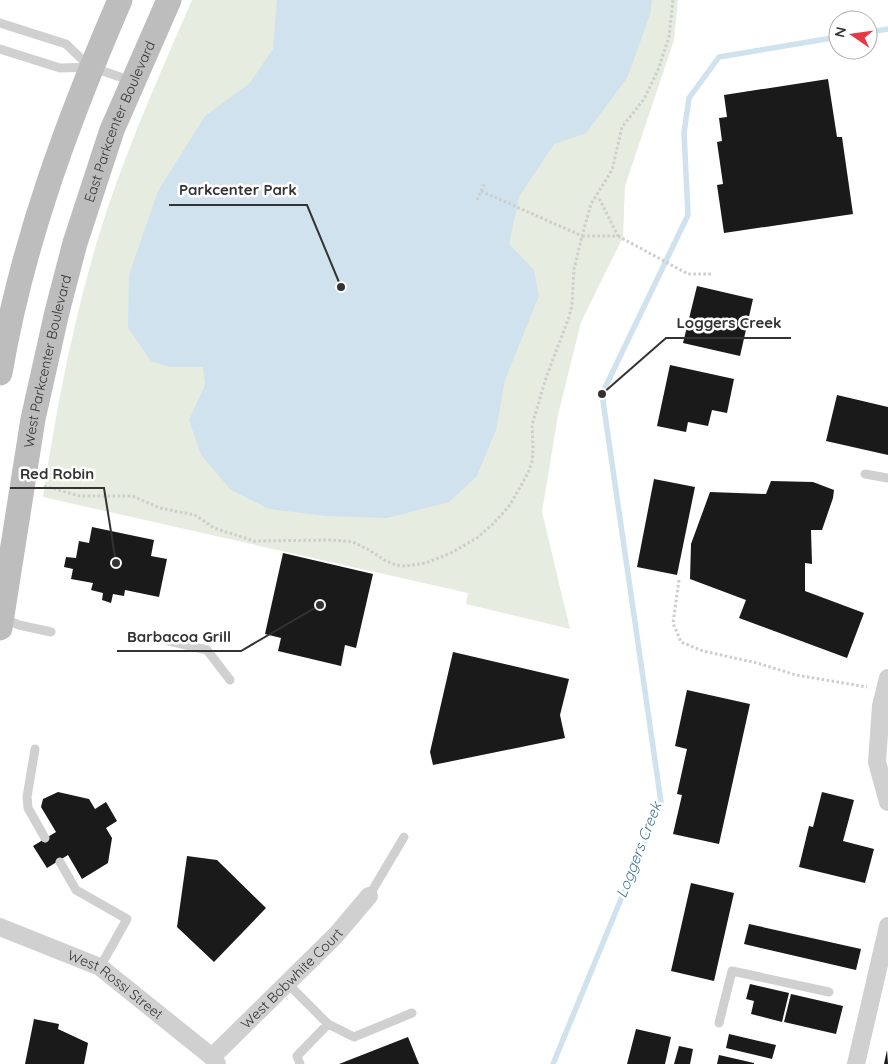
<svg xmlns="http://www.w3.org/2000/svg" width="888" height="1064" viewBox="0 0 888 1064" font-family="Quicksand,sans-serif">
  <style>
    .green { fill: #e6ecdf }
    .water { fill: #cfe2ee }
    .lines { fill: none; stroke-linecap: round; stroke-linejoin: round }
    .stream { stroke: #cfe2ee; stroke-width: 5.5 }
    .building { fill: #1a1a1a }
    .path { stroke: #cdcdcd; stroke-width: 3; stroke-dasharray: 2.5 2.5; stroke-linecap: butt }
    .lane { stroke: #d0d0d0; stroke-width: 9 }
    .street { stroke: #d0d0d0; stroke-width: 18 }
    .secondary { stroke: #bdbdbd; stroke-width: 25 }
    .labels { text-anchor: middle; stroke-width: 5; stroke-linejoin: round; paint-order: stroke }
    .street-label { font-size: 14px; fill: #333; stroke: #fff }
    .water-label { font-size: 15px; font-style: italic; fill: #3f7597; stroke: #fff }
    .leader { fill: none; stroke: #333; stroke-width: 2 }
    .callout-dot { fill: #333; stroke: #fff; stroke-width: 2 }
    .callout-label { font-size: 15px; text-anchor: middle; font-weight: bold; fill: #333; stroke: #fff; stroke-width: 5; stroke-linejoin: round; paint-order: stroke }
  </style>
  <rect width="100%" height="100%" fill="#fff"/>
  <!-- green -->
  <path class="green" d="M192 0H678L674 40 625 186 623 237 581 322 558 415 542 512 570 629 466 604 468 593 43 497C55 417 70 337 92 259 117 170 155 85 192 0Z"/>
  <!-- water -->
  <path class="water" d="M277 0H652L650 15 627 78 586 133 554 144 520 195 509 244 534 270 539 296 505 380 496 430 477 476 449 502 387 518 326 516 269 509 231 490 201 455 189 420 205 385 203 367H170L151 361 128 328 129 275 158 191 205 116 249 84 273 49Z"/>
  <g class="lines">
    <!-- stream -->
    <path class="stream" d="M868 32 888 29
      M553 1064 661 802 602 394 688 215 684 133 689 98 719 57 838 37"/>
  </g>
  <!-- building -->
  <path class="building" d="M828 79 837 137H842L853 214 724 233 717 185 723 184 717 142 722 141 719 118 727 117 724 95Z
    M697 286 753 299 740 356 683 343Z
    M670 365 734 379 727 413 712 410 708 426 688 422 686 432 657 426Z
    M837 395 888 407V455L826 441Z
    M654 479 695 487 677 575 637 567Z
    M771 481 813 482 834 490 833 498 822 530H811L812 564 805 563V591L864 613 847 658 739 618 746 600 690 579 691 544 710 492 766 494Z
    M92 527 154 540 151 556 167 559 159 597 125 590 124 596 113 594 111 603 102 600 103 593 91 590 93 583 71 579 73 569 64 567 66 557 76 558 79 541 89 543Z
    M283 553 373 574 356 648 345 645 341 666 278 651 281 638 265 634Z
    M453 652 569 679 560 715 565 738 433 765 430 752Z
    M687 690 750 704 719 844 673 834 682 795 677 794 687 749 675 746Z
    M58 792 89 799 95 809 106 802 117 821 106 828 112 838 108 863 82 879 68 855 47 868 33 846 56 832 41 807 43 799Z
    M822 792 854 800 843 841 874 849 865 883 799 867 809 826 813 827Z
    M187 856 217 860 266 908 214 962 177 927Z
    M691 883 734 893 714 981 671 971Z
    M749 924 861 949 856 970 744 944Z
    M750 984 789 993 782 1022 751 1014 754 1001 746 999Z
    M791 994 843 1006 836 1034 784 1022Z
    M34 1019 59 1024 58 1029 88 1043 84 1064H25Z
    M636 1029 671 1037 665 1064H627Z
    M729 1034 776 1045 772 1059 726 1048Z
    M408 1037 419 1064H339Z
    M679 1046 693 1049 690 1064H674Z
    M887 1050 888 1064H884Z
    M719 1055 754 1063V1064H717Z"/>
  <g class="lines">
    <!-- path -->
    <path class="path" d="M481 191 582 236 591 204 612 170 622 127 644 99 658 70 669 37 673 0
      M477 200 485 182
      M618 236 688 274H713
      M44 486 80 496H132L160 508 195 515 214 528 254 541 332 540 353 542 369 550 386 561 396 565 406 566 426 563 451 553 477 538 494 523 510 505 528 473 532 462 533 448 532 425 546 378 569 317 572 305 574 269 582 236H618L600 200 595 198
      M679 580 673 623 681 642 703 651 757 663 796 675 867 687"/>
    <!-- lane -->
    <path class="lane" d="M0 23 66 44 89 66
      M0 49 60 68 91 67 132 81
      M865 474 888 478
      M2 618 19 625 51 632
      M165 640 207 650 230 680
      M35 749 27 797 28 808 45 838
      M60 862 76 890 127 919 100 967
      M369 896 404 837
      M287 983 328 1024 354 1037 412 1013
      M719 1023 732 971 829 992
      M300 1064 297 1056 328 1024"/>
    <!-- street -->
    <g class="street">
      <path d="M888 678 881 706 877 762 888 802"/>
      <path id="s1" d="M0 927 100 967 212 1057 217 1064"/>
      <path id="s2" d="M212 1057 336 935 369 896"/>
      <path d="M856 1064 888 926"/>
    </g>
    <!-- secondary -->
    <g class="secondary">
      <path d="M0 373C22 243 68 120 120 0"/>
      <path id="s3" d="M0 628 33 419 57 312 75 243 112 130 169 0"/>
    </g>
  </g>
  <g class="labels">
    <!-- street labels -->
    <g class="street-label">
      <text dy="5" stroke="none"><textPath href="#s3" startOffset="522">East Parkcenter Boulevard</textPath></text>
      <text dy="5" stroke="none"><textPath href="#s3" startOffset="271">West Parkcenter Boulevard</textPath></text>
      <text dy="5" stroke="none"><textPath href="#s2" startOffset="112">West Bobwhite Court</textPath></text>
      <text dy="5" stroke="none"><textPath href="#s1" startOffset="130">West Rossi Street</textPath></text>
    </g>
    <!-- water labels -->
    <g class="water-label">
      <text transform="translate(639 850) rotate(-69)" y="5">Loggers Creek</text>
    </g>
  </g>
  <!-- callouts -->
  <path class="leader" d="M341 287L307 205H169M602 394L666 338H791M116 563L104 488H10M320 605L241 651H117"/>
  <g class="callout-dot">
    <circle cx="341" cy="287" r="5"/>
    <circle cx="602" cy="394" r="5"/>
    <circle cx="116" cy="563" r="5"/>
    <circle cx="320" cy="605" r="5"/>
  </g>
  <g class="callout-label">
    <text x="238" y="195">Parkcenter Park</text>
    <text x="729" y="328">Loggers Creek</text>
    <text x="57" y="479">Red Robin</text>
    <text x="179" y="642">Barbacoa Grill</text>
  </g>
  <!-- north arrow -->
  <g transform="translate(853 35) rotate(283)"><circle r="24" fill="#ffffff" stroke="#adadad"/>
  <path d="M0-4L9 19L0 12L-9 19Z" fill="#e63946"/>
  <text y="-8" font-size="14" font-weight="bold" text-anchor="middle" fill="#333333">N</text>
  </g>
</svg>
